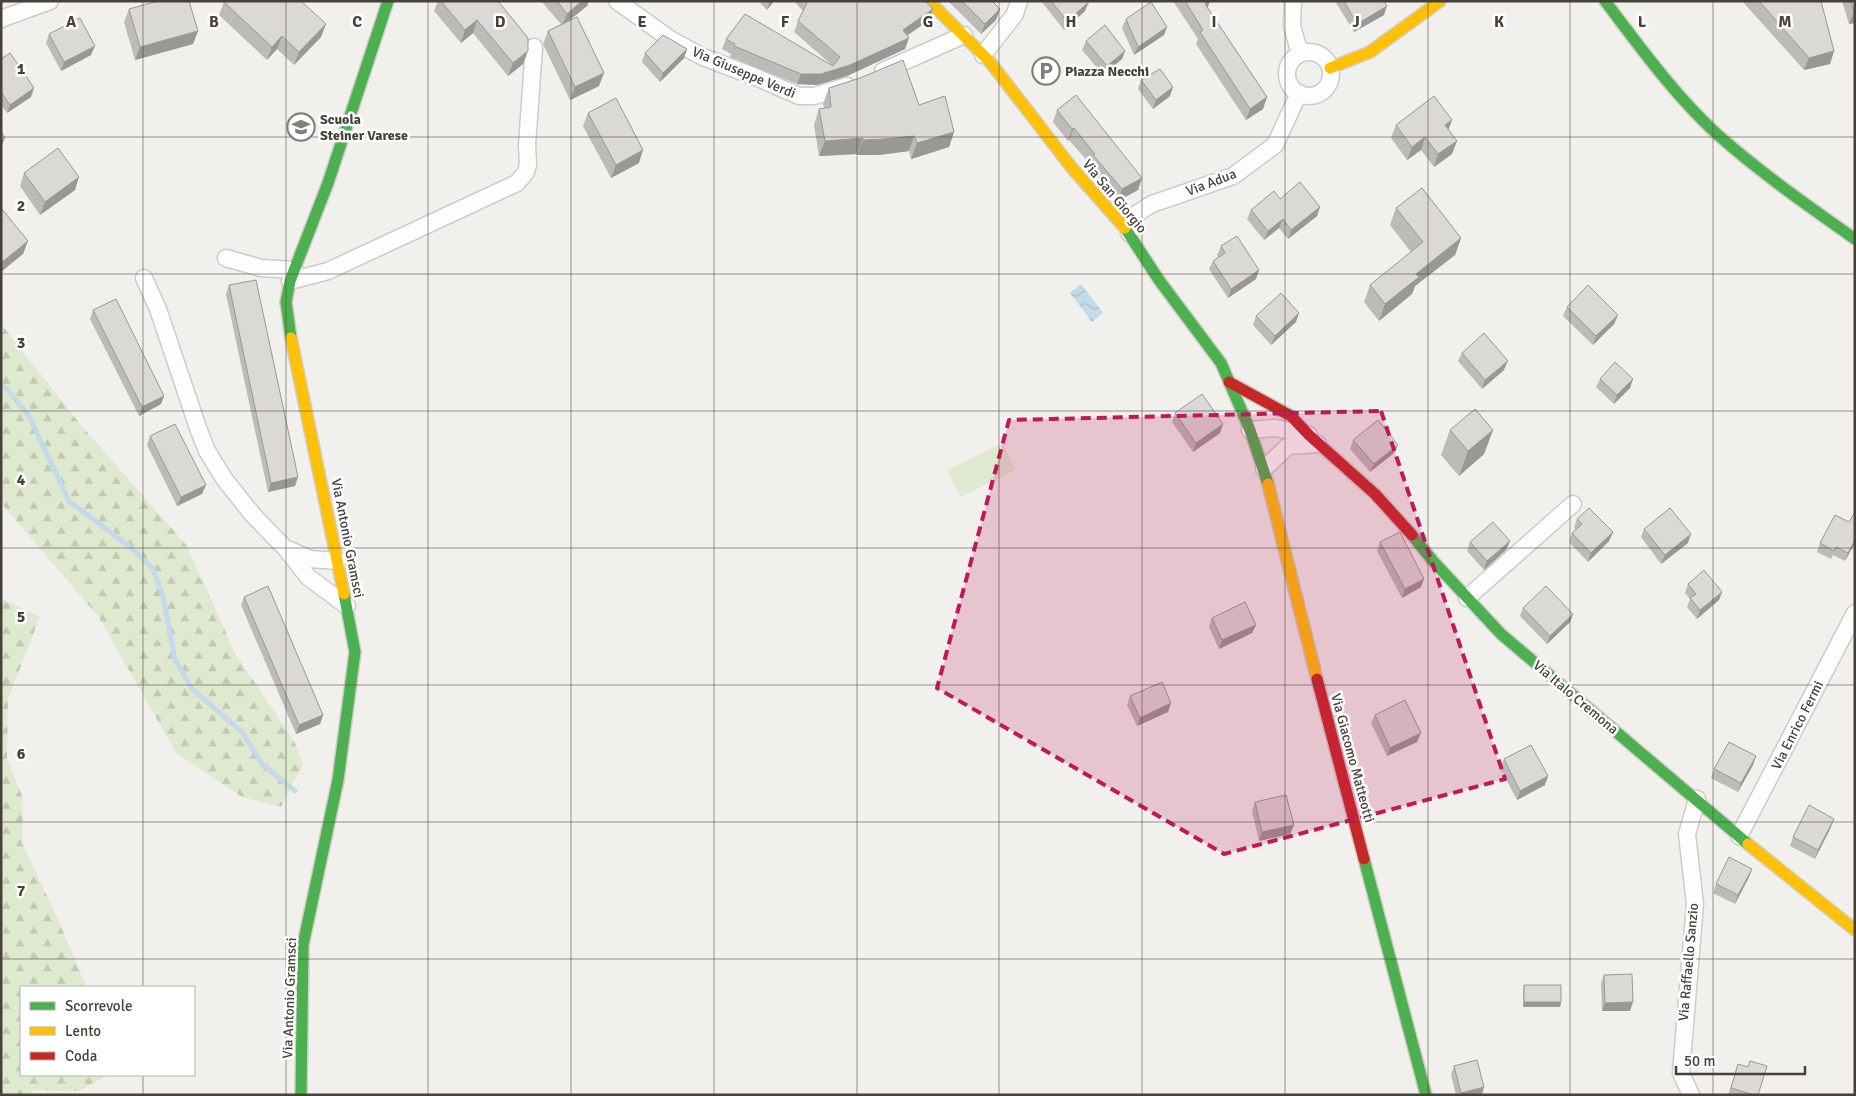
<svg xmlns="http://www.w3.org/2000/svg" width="1856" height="1096" viewBox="0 0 1856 1096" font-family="Signika,sans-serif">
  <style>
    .forest { fill: url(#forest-firs) }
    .pitch { fill: #dee9cf }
    .water { fill: url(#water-waves) }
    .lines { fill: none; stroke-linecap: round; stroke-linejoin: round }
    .stream { stroke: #c2daea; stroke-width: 5 }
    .street-casing { stroke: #ceccc8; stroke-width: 19 }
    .fast-casing { stroke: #d0cdc4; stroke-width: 14 }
    .slow-casing { stroke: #d0cdc4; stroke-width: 14 }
    .jam-casing { stroke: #d0cdc4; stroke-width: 14 }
    .street { stroke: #fdfdfc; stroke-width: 16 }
    .fast { stroke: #4caf50; stroke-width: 11 }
    .slow { stroke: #ffc107; stroke-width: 11 }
    .jam { stroke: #c62828; stroke-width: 11 }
    .wall { fill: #bcbbb7 }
    .shaded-wall { fill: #999895 }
    .building { fill: #dbd9d5; stroke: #999895 }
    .marked { fill: #c2185b; fill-opacity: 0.2; stroke: #c2185b; stroke-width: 4; stroke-dasharray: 10 6; stroke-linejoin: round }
    .grid { fill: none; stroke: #474239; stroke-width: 1; stroke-opacity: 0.55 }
    .labels { text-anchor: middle; stroke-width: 5; stroke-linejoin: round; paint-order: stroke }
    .poi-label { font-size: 14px; font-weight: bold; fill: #474239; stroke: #fff; text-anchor: start }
    .street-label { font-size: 14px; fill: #474239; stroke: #fff }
    .grid-label { font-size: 16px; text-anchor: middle; font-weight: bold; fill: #474239; stroke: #fff; stroke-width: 5; stroke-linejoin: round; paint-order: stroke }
  </style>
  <defs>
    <pattern id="forest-firs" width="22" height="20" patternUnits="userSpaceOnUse" patternTransform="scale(1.25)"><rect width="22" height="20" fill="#dee9cf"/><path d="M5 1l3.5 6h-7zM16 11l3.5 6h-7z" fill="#c0c9b2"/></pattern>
    <pattern id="water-waves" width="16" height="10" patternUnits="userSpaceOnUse" patternTransform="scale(1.25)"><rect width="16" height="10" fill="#c2daea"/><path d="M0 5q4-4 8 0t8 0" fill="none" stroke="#a8bcc9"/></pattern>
  </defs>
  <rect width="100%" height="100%" fill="#f1f0ec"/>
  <!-- forest -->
  <path class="forest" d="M1 324 80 424 187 546 235 653 295 743 303 764 281 807 242 797 176 753 98 616 1 503Z
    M1 599 40 617 8 699 7 759 23 798 22 843 60 924 86 987H21V1075H108L79 1091 33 1090 32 1095H1Z"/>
  <!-- pitch -->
  <path class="pitch" d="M1002 443 1016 469 961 497 947 471Z"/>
  <!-- water -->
  <path class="water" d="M1081 284 1103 313 1092 322 1070 293Z"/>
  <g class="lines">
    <!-- stream -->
    <path class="stream" d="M1 386 6 388 29 416 69 501 129 546 153 569 163 596 175 660 192 689 242 732 263 765 295 791"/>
    <!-- street casing -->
    <g class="street-casing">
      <path id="street" d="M617 1 670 39 703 57 758 78 799 96H814L847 86
        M1293 1 1292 26 1300 54
        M1 19 50 1
        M1287 74a22 22 0 1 1 44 0a22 22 0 1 1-44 0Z
        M983 55 1015 14 1019 1
        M883 71 964 35
        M1129 233 1136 214 1152 204 1233 176 1275 145 1299 93
        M226 258 261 268 294 270
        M144 278 158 309 198 428 207 451 225 480 253 515 286 549 308 577 347 606
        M290 281 328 271 517 183 526 172 528 165 527 145 534 47
        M1250 430 1275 428 1309 435
        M1264 469 1288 446 1318 444
        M290 550 310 559 338 561
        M1467 598 1573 504
        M1739 836 1855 613
        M1691 1095 1681 1073 1695 904 1687 834 1697 799"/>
    </g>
    <!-- fast casing -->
    <g class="fast-casing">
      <path id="fast" d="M1605 1C1640 47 1675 96 1718 135 1761 173 1808 206 1855 239
        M1125 228 1159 280 1221 363 1250 430 1268 484
        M291 338 286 302 290 281 328 183 388 1
        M1412 535 1433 561 1501 634 1748 844
        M1364 859 1426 1095
        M301 1095 303 945 338 780 355 652 344 594"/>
    </g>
    <!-- slow casing -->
    <g class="slow-casing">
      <path id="slow" d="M929 1 990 62 1072 168 1125 228
        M1330 68 1370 52 1440 1
        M291 338 344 594
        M1268 484 1317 679
        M1748 844 1855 930"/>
    </g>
    <!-- jam casing -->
    <g class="jam-casing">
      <path id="jam" d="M1229 382 1291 416 1309 435 1375 494 1412 535
        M1317 679 1364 859"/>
    </g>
    <!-- street -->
    <use href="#street" class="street"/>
    <!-- fast -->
    <use href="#fast" class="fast"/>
    <!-- slow -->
    <use href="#slow" class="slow"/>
    <!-- jam -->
    <use href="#jam" class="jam"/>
  </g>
  <!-- wall -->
  <path class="wall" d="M438 1H498L523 64 508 76 473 33 461 43 434 11Z
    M541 1H589L587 6 570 20 599 86 570 100 543 44 548 31 561 24Z
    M758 1H774L767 10Z
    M794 1H925L933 9 929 20 907 36 905 49 847 76 817 85 797 84 730 57 731 54 722 49 726 39 833 66 794 32 798 21 803 11Z
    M948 1H992L1000 9 996 20 981 34Z
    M1041 1H1088L1085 11 1064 30Z
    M1173 1H1210L1207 7 1267 97 1263 109 1246 120 1196 44 1198 39Z
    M1335 1H1384V15L1354 32Z
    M1742 1H1821L1834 51 1830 64 1804 70Z
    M1842 1H1855V23L1849 24Z
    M224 2 321 37 294 65 277 49 267 60 219 15Z
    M129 9 198 31 193 44 135 60 124 22Z
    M1126 19 1167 27 1164 35 1134 55 1122 28Z
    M49 34 91 55 61 71 46 43Z
    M1086 41 1125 51 1122 59 1103 75 1082 50Z
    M687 49 684 58 660 82 642 62 645 53Z
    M1 59 31 97 7 113 1 105Z
    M1141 80 1170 96 1153 109 1138 89Z
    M829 88 919 105 954 132 949 147 911 159 909 151 879 155H857V154L819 156 814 125 819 109 824 108 823 104Z
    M1057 110 1138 190 1118 201 1089 167 1090 164 1069 140 1068 141 1053 122Z
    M588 113 639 163 611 178 583 126Z
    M1452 120 1448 130 1452 154 1434 167 1421 150 1407 160 1391 138 1396 125Z
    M24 173 75 190 40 215 20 186Z
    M1280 199 1320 207 1317 216 1288 239 1279 228 1264 240 1247 219 1251 210Z
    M1396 208 1461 238 1455 255 1415 286 1412 294 1379 321 1364 302 1370 285 1411 252 1390 225Z
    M1221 246 1256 279 1228 298 1209 269 1213 261 1218 257 1217 255Z
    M229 285 295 486 268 492 226 294Z
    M1567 307 1618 315 1614 324 1593 345 1563 316Z
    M93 310 164 396 161 404 139 416 90 319Z
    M1256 316 1296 322 1271 345 1253 325Z
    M1462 353 1504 370 1482 389 1458 361Z
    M1600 379 1630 388 1614 404 1596 387Z
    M1175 413 1220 433 1193 452 1172 422Z
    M1450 430H1493L1484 454 1459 476 1441 455Z
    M150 436 202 494 177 506 147 445Z
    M1353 440 1398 445 1394 453 1370 472 1350 449Z
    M1855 512V543L1845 561 1833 555 1831 559 1817 552 1820 543 1849 522Z
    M1577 519 1613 532 1609 541 1588 562 1569 542 1572 533 1576 530 1574 528Z
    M1644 529 1688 543 1661 564 1641 537Z
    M1510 541 1506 550 1484 570 1467 551 1470 542Z
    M1380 542 1421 587 1402 598 1377 551Z
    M1688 584 1722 592 1719 600 1697 619 1687 607 1690 599 1685 593Z
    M244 597 323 715 320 724 296 734 241 605Z
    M1523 608 1573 614 1570 622 1547 644 1520 616Z
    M1212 618 1256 625 1252 633 1219 649 1209 627Z
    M1130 696 1171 703 1168 712 1137 726 1127 705Z
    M1375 715 1417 742 1387 756 1371 723Z
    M1504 759 1545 785 1517 800 1500 768Z
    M1753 765 1738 792 1711 778 1714 769Z
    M1255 802 1294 825 1290 834 1259 841 1252 811Z
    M1831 827 1815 859 1790 846 1793 837Z
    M1752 869 1749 877 1735 904 1713 893 1716 884Z
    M1604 975 1630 1011H1602L1601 983Z
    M1524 985 1561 1002 1560 1007H1523V989Z
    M1750 1061 1758 1095H1728L1738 1064 1748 1067Z
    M1454 1066 1482 1095H1456L1451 1075Z"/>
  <!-- shaded-wall -->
  <path class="shaded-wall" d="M582 1H589L587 6 562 26 567 14Z
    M770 1H774L767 10Z
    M1209 1H1210L1206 12 1205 4Z
    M1089 2 1085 11 1064 30 1067 21Z
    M1387 6 1384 15 1354 32 1357 24Z
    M933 9 929 20 899 41 903 30Z
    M1000 9 996 20 981 34 985 24Z
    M1854 11H1855V23L1849 24Z
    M477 20 473 33 461 43 465 30Z
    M326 24 321 37 294 65 299 52Z
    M1167 27 1164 35 1134 55 1138 47Z
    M198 31 193 44 135 60 140 47Z
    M282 36 277 49 267 60 272 47Z
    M909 38 905 49 847 76 817 85 797 84 801 74H821Z
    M95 46 91 55 61 71 64 62Z
    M687 49 684 58 660 82 663 73Z
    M528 51 523 64 508 76 513 63Z
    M1125 51 1122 59 1103 75 1107 66Z
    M1834 51 1830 64 1804 70 1809 58Z
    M604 73 599 86 570 100 575 87Z
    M1173 87 1170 96 1153 109 1156 100Z
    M34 88 31 97 7 113 10 105Z
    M1267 97 1263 109 1246 120 1250 109Z
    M1452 120 1447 133 1445 125Z
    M1074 128 1069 140 1068 141 1072 129Z
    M954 132 949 147 911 159 917 143Z
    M914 136 909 151 879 155H857L863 140Z
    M1425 137 1421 150 1407 160 1412 147Z
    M5 138 1 147V140Z
    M863 138 857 154 819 156 825 141Z
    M1457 141 1452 154 1434 167 1438 154Z
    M643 150 639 163 611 178 616 165Z
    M79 177 75 190 40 215 45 202Z
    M1142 178 1138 190 1118 201 1122 189Z
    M1320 207 1317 216 1288 239 1291 230Z
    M1283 219 1279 228 1264 240 1268 231Z
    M1461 238 1455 255 1415 286 1412 294 1379 321 1385 304 1416 274Z
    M28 241 23 254 1 272V263Z
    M1259 270 1256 279 1228 298 1231 289Z
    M1299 313 1296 322 1271 345 1275 336Z
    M1618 315 1614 324 1593 345 1596 336Z
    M1508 361 1504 370 1482 389 1485 380Z
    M1633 379 1630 388 1614 404 1617 395Z
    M164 396 161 404 139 416 142 407Z
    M1223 424 1220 433 1193 452 1196 443Z
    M1493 430 1484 454 1459 476 1468 451Z
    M1398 445 1394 453 1370 472 1374 464Z
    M298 477 295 486 268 492 271 483Z
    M206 485 202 494 177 506 181 497Z
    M1613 532 1609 541 1588 562 1591 553Z
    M1691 534 1688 543 1661 564 1665 555Z
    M1855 540V543L1845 561 1848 553Z
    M1510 541 1506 550 1484 570 1487 561Z
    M1424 579 1421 587 1402 598 1405 589Z
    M1722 592 1719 600 1697 619 1700 610Z
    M1573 614 1570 622 1547 644 1550 636Z
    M1256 625 1252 633 1219 649 1222 640Z
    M1171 703 1168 712 1137 726 1140 718Z
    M323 715 320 724 296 734 299 725Z
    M1421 733 1417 742 1387 756 1390 748Z
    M1756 756 1753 765 1738 792 1741 783Z
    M1548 776 1545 785 1517 800 1520 791Z
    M1834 819 1831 827 1815 859 1818 850Z
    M1294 825 1290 834 1259 841 1262 832Z
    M1752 869 1749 877 1735 904 1738 895Z
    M1524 1002H1561L1560 1007H1523Z
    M1633 1002 1630 1011H1602L1605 1003Z
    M1484 1087 1482 1095H1461V1093Z"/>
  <!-- building -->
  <path class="building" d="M158 1H189L198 31 140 47 129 9Z
    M225 1H301L326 24 299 52 282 36 272 47 224 2Z
    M441 1H498L528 38V51L513 63 477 20 465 30Z
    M557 1H582L567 14Z
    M808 1H925L933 9 903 30 909 38 850 65 821 74H801L734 46 735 44 726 39 745 14 833 66 840 57 798 21Z
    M962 1H992L1000 9 985 24Z
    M1051 1H1088L1089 2 1067 21Z
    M1185 1H1209L1205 4 1267 97 1250 109 1200 32 1203 30Z
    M1344 1H1384L1387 6 1357 24Z
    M1759 1H1821L1834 51 1809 58Z
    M1851 1H1855V11H1854Z
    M1151 2 1167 27 1138 47 1126 19Z
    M577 17 604 73 575 87 548 31Z
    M80 18 95 46 64 62 49 34Z
    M1105 25 1125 51 1107 66 1086 41Z
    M663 35 687 49 663 73 645 53Z
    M10 53 34 88 10 105 1 92V59Z
    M903 60 919 105 945 96 954 132 917 143 914 136 884 139 863 140V138L825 141 819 109 831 107 829 88 860 78Z
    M1160 69 1173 87 1156 100 1141 80Z
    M1076 95 1142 178 1122 189 1093 155 1095 154 1074 128 1072 129 1057 110Z
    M1434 96 1452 120 1445 125 1457 141 1438 154 1425 137 1412 147 1396 125Z
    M616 98 643 150 616 165 588 113Z
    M1 132 5 138 1 140Z
    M58 148 79 177 45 202 24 173Z
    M1300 182 1320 207 1291 230 1283 219 1268 231 1251 210 1274 191 1280 199Z
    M1422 188 1461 238 1416 274 1419 277 1385 304 1370 285 1423 242 1396 208Z
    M1 208 28 241 1 263Z
    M1237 236 1259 270 1231 289 1213 261 1225 253 1221 246Z
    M256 280 298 477 271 483 229 285Z
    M1588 285 1618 315 1596 336 1567 307Z
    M1281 293 1299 313 1275 336 1256 316Z
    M116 299 164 396 142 407 93 310Z
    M1484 333 1508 361 1485 380 1462 353Z
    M1615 362 1633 379 1617 395 1600 379Z
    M1202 394 1223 424 1196 443 1175 413Z
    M1475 409 1493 430 1468 451 1450 430Z
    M1378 420 1398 445 1374 464 1353 440Z
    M175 424 206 485 181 497 150 436Z
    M1589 508 1613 532 1591 553 1572 533 1582 524 1577 519Z
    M1670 508 1691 534 1665 555 1644 529Z
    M1855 512V540L1848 553 1836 547 1834 551 1820 543 1835 515 1849 522Z
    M1493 522 1510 541 1487 561 1470 542Z
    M1400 532 1424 579 1405 589 1380 542Z
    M1704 570 1722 592 1700 610 1690 598 1696 594 1688 584Z
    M268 586 323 715 299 725 244 597Z
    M1546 586 1573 614 1550 636 1523 608Z
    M1245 602 1256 625 1222 640 1212 618Z
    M1162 682 1171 703 1140 718 1130 696Z
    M1405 700 1421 733 1390 748 1375 715Z
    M1729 742 1756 756 1741 783 1714 769Z
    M1531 745 1548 776 1520 791 1504 759Z
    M1286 795 1294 825 1262 832 1255 802Z
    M1809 805 1834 819 1818 850 1793 837Z
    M1729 857 1752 869 1738 895 1716 884Z
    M1632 974 1633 1002 1605 1003 1604 975Z
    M1524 985H1561V1002H1524Z
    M1477 1060 1484 1087 1461 1093 1454 1066Z
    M1750 1061 1767 1066 1758 1095H1754L1731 1088 1738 1064 1748 1067Z"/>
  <!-- marked area -->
  <path class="marked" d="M1381 411 1505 779 1224 854 937 688 1009 420Z"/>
  <!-- grid -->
  <path class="grid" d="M143 1V987M286 1V1095M428 1V1095M571 1V1095M714 1V1095M857 1V1095M999 1V1095M1142 1V1095M1285 1V1095M1428 1V1095M1570 1V1095M1713 1V1095M1 137H1855M1 274H1855M1 411H1855M1 548H1855M1 685H1855M1 822H1855M1 959H1855M143 1075V1095"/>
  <!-- icons -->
  <defs>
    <g id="parking-ring" transform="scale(1.4375)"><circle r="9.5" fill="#fff" stroke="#827f78" stroke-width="1.5"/><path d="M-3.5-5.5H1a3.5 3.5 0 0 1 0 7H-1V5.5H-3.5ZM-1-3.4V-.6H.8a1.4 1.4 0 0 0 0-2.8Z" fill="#827f78"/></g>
    <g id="school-ring" transform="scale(1.4375)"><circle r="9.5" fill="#fff" stroke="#827f78" stroke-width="1.5"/><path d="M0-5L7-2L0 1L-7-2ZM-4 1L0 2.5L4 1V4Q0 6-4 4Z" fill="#827f78"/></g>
  </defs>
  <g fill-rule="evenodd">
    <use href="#parking-ring" x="1046" y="71"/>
    <use href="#school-ring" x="301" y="127"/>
  </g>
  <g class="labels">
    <!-- poi labels -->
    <g class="poi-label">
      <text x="1065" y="76">Piazza Necchi</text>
      <text x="320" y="124">Scuola<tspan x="320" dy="16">Steiner Varese</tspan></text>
    </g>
    <!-- street labels -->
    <g class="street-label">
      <text transform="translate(744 72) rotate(23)" y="5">Via Giuseppe Verdi</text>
      <text transform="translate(1211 182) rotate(-21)" y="5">Via Adua</text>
      <text transform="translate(1115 196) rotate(50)" y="5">Via San Giorgio</text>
      <text transform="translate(348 538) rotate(79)" y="5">Via Antonio Gramsci</text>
      <text transform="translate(1576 697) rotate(40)" y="5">Via Italo Cremona</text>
      <text transform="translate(1797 725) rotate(-63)" y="5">Via Enrico Fermi</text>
      <text transform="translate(1353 758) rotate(75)" y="5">Via Giacomo Matteotti</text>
      <text transform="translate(1688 962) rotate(-85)" y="5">Via Raffaello Sanzio</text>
      <text transform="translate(289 998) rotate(-88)" y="5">Via Antonio Gramsci</text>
    </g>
  </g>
  <g class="grid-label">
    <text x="71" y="27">A</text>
    <text x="214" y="27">B</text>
    <text x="357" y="27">C</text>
    <text x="500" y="27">D</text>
    <text x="642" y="27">E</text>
    <text x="785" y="27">F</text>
    <text x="928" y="27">G</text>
    <text x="1071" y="27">H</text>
    <text x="1214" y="27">I</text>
    <text x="1356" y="27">J</text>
    <text x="1499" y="27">K</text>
    <text x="1642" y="27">L</text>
    <text x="1785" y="27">M</text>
    <text x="21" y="74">1</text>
    <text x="21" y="211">2</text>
    <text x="21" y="348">3</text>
    <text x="21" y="485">4</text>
    <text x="21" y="622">5</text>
    <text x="21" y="759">6</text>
    <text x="21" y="896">7</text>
  </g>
  <!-- border -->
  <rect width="1856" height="1096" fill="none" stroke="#474239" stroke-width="5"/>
  <!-- legend -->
  <rect x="20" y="986" width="175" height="90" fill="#ffffff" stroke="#b5b3b0"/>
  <rect x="30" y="1002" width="25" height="8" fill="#4caf50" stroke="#b5b3b0"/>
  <text x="65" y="1011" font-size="15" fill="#474239">Scorrevole</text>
  <rect x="30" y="1027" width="25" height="8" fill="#ffc107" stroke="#b5b3b0"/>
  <text x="65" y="1036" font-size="15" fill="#474239">Lento</text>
  <rect x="30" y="1052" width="25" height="8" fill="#c62828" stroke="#b5b3b0"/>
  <text x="65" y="1061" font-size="15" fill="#474239">Coda</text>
  <!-- scale -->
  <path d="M1676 1066v8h129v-8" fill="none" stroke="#474239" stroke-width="2.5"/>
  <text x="1684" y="1066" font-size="15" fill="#474239" stroke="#ffffff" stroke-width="4" paint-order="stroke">50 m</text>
</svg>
